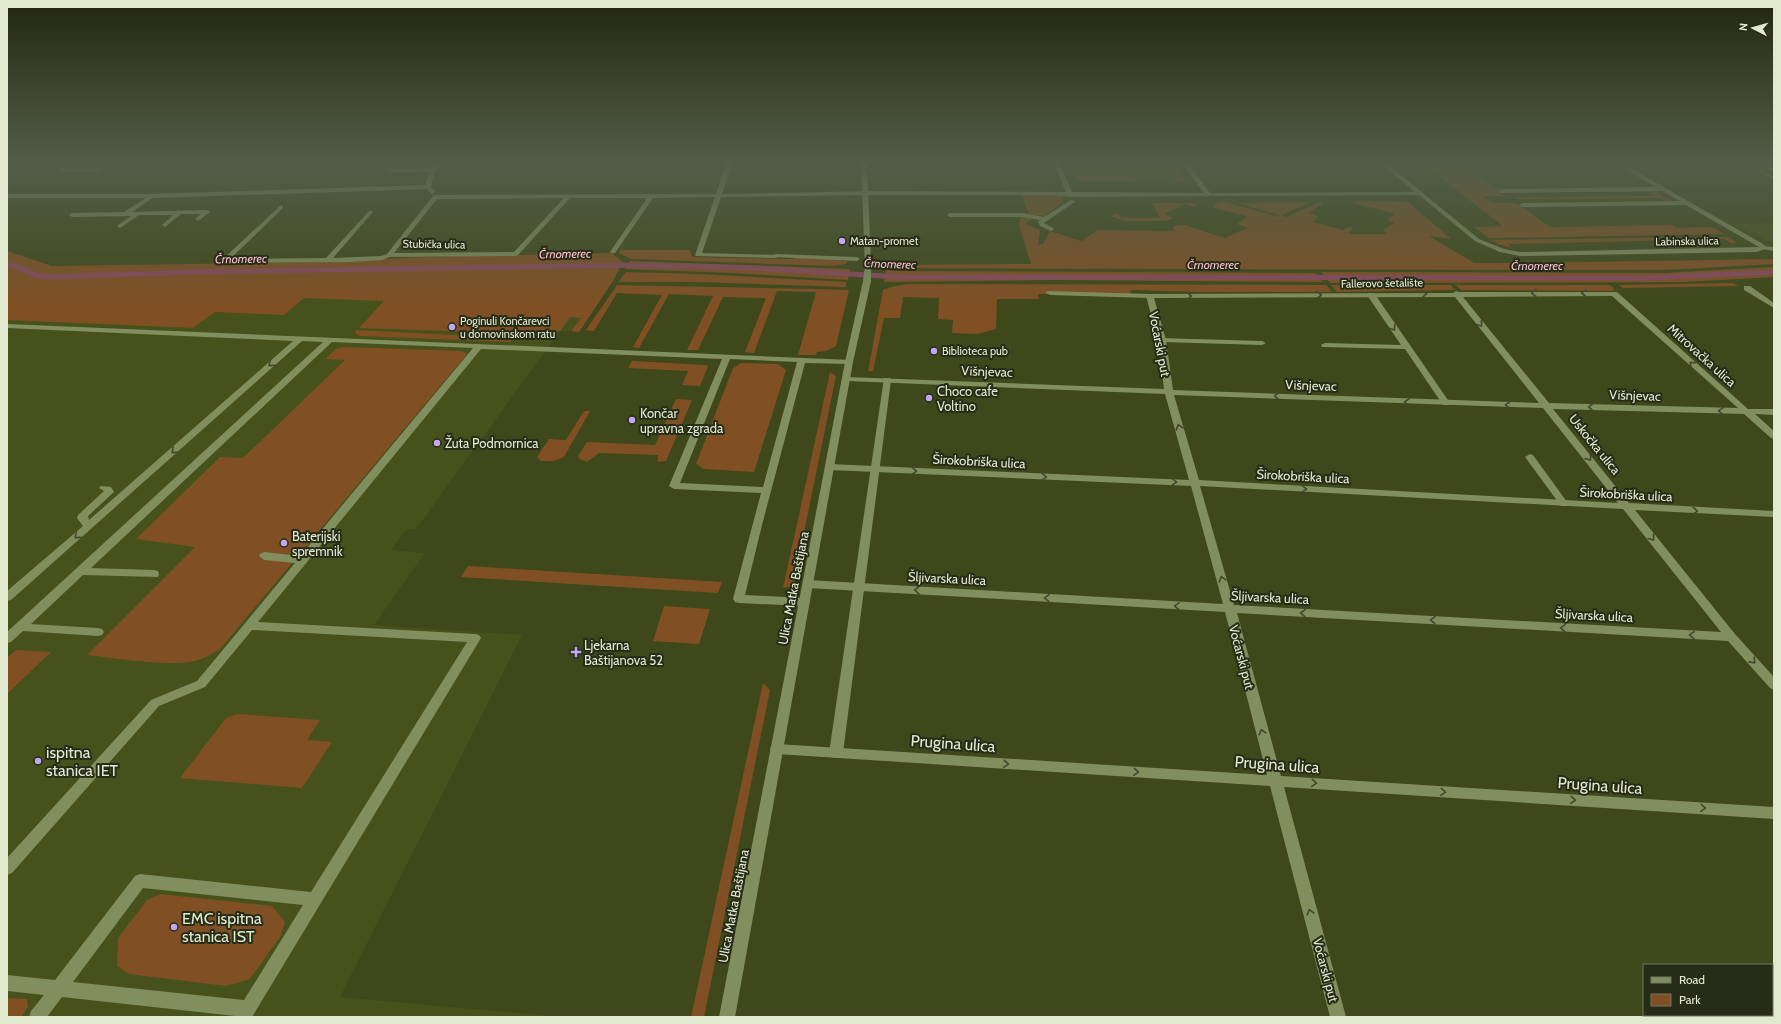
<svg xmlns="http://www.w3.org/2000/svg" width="1781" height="1024" viewBox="0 0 1781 1024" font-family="Cabin,sans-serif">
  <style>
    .built { fill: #46511c }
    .green { fill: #805024 }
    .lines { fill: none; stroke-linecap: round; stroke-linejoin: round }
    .stream { stroke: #89495d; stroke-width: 5 }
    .service { fill: #818e5e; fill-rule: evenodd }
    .minor { fill: #818e5e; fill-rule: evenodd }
    .tertiary { fill: #818e5e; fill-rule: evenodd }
    .tram { stroke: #9da684; stroke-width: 1 }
    .oneway { stroke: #42492d }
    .poi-dot { fill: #c2a7f2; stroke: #272c18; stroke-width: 1.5 }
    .labels { text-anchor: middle; stroke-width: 4; stroke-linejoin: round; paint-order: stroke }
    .far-poi-label { font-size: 11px; fill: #e1e9cf; stroke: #272c18; text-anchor: start }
    .far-street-label { font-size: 11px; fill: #e1e9cf; stroke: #272c18 }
    .far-water-label { font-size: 12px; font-style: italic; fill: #fbbecf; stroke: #272c18 }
    .street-label { font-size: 13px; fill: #e1e9cf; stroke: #272c18 }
    .poi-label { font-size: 13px; fill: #e1e9cf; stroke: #272c18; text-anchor: start }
    .near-street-label { font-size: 16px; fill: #e1e9cf; stroke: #272c18 }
    .near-poi-label { font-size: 16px; fill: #e1e9cf; stroke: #272c18; text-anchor: start }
  </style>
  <rect width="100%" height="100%" fill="#3e481a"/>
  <!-- built -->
  <path class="built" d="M1062 162H1172L1187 182 1079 181 1074 172H1067Z
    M1774 223V244L1732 224 1762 223Z
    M609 280 571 331H560L416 529H407L391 550 425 553 374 625 522 635 340 997 564 1017H7V288Z"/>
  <!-- green -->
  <path class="green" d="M1162 162H1172L1187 182H1176L1168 171 1172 170 1167 163Z
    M1394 162H1427L1431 165H1463L1505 196H1483L1492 203H1516L1550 227 1673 225 1677 228 1711 227 1725 234 1489 238 1474 227 1503 226 1423 164H1397Z
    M1076 175H1132L1136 181H1079Z
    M1648 191 1656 192 1672 201 1667 202 1660 198 1517 199 1514 197 1656 196Z
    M1022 195H1063V202L1044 216 1029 214Z
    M1356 201 1408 202 1451 239 1429 236 1474 263H1512L1522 270 895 268 892 265 1031 264 1019 225 1021 217 1032 219 1025 224 1040 230 1038 245 1043 244 1050 231 1081 241 1098 230 1175 231 1172 226 1185 225 1225 238 1248 228 1237 224 1248 217 1212 207 1219 202H1226L1278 217 1280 215 1237 203 1311 202 1281 215 1287 217 1320 202 1323 203 1309 213 1319 216 1313 222 1343 230 1349 227 1353 228 1348 234H1386L1384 230 1394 223 1387 220 1395 214 1353 203Z
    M1152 203H1200L1194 207 1184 204 1164 214 1173 218 1167 221H1125L1110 216 1118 214 1121 218H1160Z
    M1728 237 1737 243H1731L1724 239 1508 244 1512 248 1498 244 1492 240Z
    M620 250H690L692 257 793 259 794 256 847 261 846 264 833 266 631 259 619 253Z
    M7 251 52 266 319 262 425 257 612 253 623 262 613 281 579 332 571 331 581 318 570 317 560 331 534 330 530 334 359 328 384 301 304 298 284 315 215 312 193 328 7 320Z
    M1774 259V264L1663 270H1528L1519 263Z
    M630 261 850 269 848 280 733 273 625 269Z
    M1774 267V277L1683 282 1330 283 1321 272 1665 273Z
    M886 269 894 271 1315 273 1323 282 1051 280 884 282Z
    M626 272 699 274 846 282V287L695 282H618Z
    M1733 283 1738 286 1622 288 1619 285Z
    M907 284 1326 285 1332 292H1198L1131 290 1130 295 1038 294 1039 299H997L996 329 977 334 952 333 953 320 938 319 939 298 903 297 900 318H884L873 371H868L883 290 891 287Z
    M617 285 818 289 849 290 836 346 826 351 817 352 816 355H798L816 292 777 291 754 353 745 352 766 298 723 297 698 350H687L713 296 669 294 639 348 633 347 662 295 617 293 594 331 586 330Z
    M1331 285H1451L1455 290 1337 292Z
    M1456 285H1609L1613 287 1614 291 1461 290Z
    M356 330 513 338 510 342 360 336 355 333Z
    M345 347 462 351 467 354 220 649C213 653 206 658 198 660 173 668 115 658 87 655L195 547 136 539 220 457 243 458 345 360 325 359 336 349Z
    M632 361 705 365 708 366 700 386 682 385 688 371 628 368Z
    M741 363 778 364 786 370 754 472 704 469 696 464 733 368Z
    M830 372 836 376 793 586 783 588Z
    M676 399 692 400 666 461 658 462V455L599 453 587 462 579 459 578 456 587 442 655 445Z
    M584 411H590L564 457 554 461H541L537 457 549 439 566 440Z
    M468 566 722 582 718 593 461 577Z
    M664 606 710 609 699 644 653 641Z
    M16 650 51 652 7 694V658Z
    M763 683 770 690 704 1017H691Z
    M237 714 320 720 307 740 332 742 302 788 180 778 226 718Z
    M160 894 272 906 285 922 280 937 250 979 226 986 129 974 117 966 118 938 147 900Z
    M7 998 27 999 28 1007 21 1017H7Z"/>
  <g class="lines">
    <!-- stream -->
    <path class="stream" d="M7 263 39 276 57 277 188 272 637 265 756 268 900 277 1646 278 1774 272"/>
    <!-- service -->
    <path class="service" d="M109 162H116L98 172H63L60 170 63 168H97Z
      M391 169 433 168 436 170 433 172H389V170Z
      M152 194 154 195V197L132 212 207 210 210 212 198 221 195 219 201 214H181L165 227 162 225 173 215H139L120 228 118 227V225L131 216 72 217 69 215 72 213 124 212Z
      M1071 200 1076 201 1044 223 1053 228 1054 229 1051 231 1040 226 1038 222 1040 220 1022 217H950L947 215 950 213H1022L1044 217Z
      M1764 246 1774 247V251L1762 249 1761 248Z
      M776 254 857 257 860 259 857 261 774 257V255Z
      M1047 291 1150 294 1154 296 1150 298 1050 295 1046 293Z
      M1368 293H1374L1450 403 1449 405H1443L1405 349 1322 347 1321 345 1325 343 1401 345 1367 295Z
      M7 324 852 360 853 362 849 364 805 363 762 525 745 595 804 598 808 599 810 602 808 605 804 606 739 603 735 602 733 599 761 493 674 489 669 486 722 359 481 349 258 622 475 634 479 635 481 638 252 1017H235V1016L62 997 47 1017H29L31 1011 44 995 7 991V975L55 980 135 876 140 874 311 892 467 642 252 630 205 687 159 706 12 873 7 875V858L151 700 197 681 295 563 264 560 259 556 260 554 264 552 300 556 473 348 332 342 91 568 154 570 158 571 159 574 158 577 83 575 31 624 98 628 102 629 104 632 102 635 98 636 23 631 11 642 7 643V632L323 342 302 341 11 600 7 601V591L83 526 77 518 78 515 104 491 99 488 101 486 111 487 114 492 88 516 89 520 293 341 7 328ZM730 359 797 362 763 487 680 483ZM143 888 303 905 244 1000 73 982Z
      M1159 338 1262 341 1266 343 1262 345 1162 342 1158 340Z
      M884 378H890L891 380 843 753 841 757 836 758 831 757 829 753Z
      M1530 454 1533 455 1567 502 1569 504 1567 506H1561L1525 457Z"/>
    <!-- minor -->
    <path class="minor" d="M12 162H19L7 168V164Z
      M437 162H443L434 173 431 187 435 192 432 194 426 189 152 198H7V194H152L425 185 429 173Z
      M727 162H733L722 194 877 191 1066 192 1053 162H1059L1072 192 1204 193 1181 162H1187L1210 193 1415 192 1379 162H1385L1479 239 1504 249 1520 252 1759 247 1686 205 1522 207 1519 205 1522 203 1680 201 1662 191 1501 193 1498 191 1501 189 1656 187 1613 162H1620L1763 244 1767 248 1757 252 1520 256 1500 252 1475 241 1419 195 1070 197 1055 195H877L721 197 702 253 778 255V257L776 258 696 256 695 255 715 197 653 198 615 253H611L610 252 647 198H570L518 255 516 256 390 257 382 260 349 262 224 263 221 261 281 205 283 206V208L230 259 326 258 370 210 373 212 372 213 333 258 381 256 387 254 433 196 435 195 716 194ZM564 198 514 252 394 253 437 199Z
      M1754 162H1761L1774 168V172Z
      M1744 286H1750L1774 303V308L1744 290Z
      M1456 291 1459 292H1617L1748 409H1774V415L1755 414 1774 431V439L1771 438 1744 414 1553 409 1629 503 1774 511V517L1635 510 1735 634 1774 677V690L1770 688 1728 641 1237 613 1281 776 1774 807V819L1284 787 1346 1017H1330L1270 786 777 754 772 753 770 749 772 745 777 744 1267 775 1225 612 808 588 804 587 803 584 804 581 808 580 1223 604 1191 486 830 470 825 467 830 464 1189 480 1165 394 847 381 843 379 847 377 1164 389 1158 340 1146 296 1147 294 1453 293ZM1612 296 1738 408 1549 403 1463 297ZM1455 297 1539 403 1173 390 1166 340 1154 298ZM1174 395 1543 408 1618 503 1199 480ZM1200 486 1623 509 1721 632 1234 605Z"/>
    <!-- tertiary -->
    <path class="tertiary" d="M861 162H867L871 266V281L853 362 735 1017H719L845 362 863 281 865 266Z"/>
    <!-- tram -->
    <path class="tram" d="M1741 162 1774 178
      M1761 162 1774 168"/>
  </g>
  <!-- one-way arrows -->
  <defs><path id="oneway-chevron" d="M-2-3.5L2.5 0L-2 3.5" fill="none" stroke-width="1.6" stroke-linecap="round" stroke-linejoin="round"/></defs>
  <g class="oneway">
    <use href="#oneway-chevron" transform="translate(1534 293) rotate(180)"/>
    <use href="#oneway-chevron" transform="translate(1584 293) rotate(-180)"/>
    <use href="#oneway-chevron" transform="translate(1424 294) rotate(-2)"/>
    <use href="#oneway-chevron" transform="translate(1319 295)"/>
    <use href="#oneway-chevron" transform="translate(1189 296)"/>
    <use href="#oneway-chevron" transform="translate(1480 324) rotate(51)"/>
    <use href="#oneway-chevron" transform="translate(1393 328) rotate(56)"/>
    <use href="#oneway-chevron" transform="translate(271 364) rotate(138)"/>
    <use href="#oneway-chevron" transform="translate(1692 364) rotate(-138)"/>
    <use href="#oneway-chevron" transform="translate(1277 396) rotate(-178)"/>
    <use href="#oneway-chevron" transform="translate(1407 402) rotate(-178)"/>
    <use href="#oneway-chevron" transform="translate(1508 405) rotate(-178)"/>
    <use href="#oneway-chevron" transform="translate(1591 407) rotate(-178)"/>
    <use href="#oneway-chevron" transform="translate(1721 411) rotate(-178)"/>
    <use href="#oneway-chevron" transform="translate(1179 427) rotate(-106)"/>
    <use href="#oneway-chevron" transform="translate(174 451) rotate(138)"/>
    <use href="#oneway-chevron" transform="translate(1589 458) rotate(51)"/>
    <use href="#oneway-chevron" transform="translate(914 471) rotate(3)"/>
    <use href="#oneway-chevron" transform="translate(1044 477) rotate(2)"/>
    <use href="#oneway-chevron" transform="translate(1174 482) rotate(2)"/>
    <use href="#oneway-chevron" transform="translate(1304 489) rotate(3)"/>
    <use href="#oneway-chevron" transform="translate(1695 511) rotate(3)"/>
    <use href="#oneway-chevron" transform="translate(77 536) rotate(139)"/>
    <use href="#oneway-chevron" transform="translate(1652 538) rotate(52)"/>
    <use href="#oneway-chevron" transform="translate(1222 579) rotate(-106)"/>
    <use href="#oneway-chevron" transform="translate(917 590) rotate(-177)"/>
    <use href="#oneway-chevron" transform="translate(1047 598) rotate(-177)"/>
    <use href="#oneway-chevron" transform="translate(1177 606) rotate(-177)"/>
    <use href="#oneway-chevron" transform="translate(1303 613) rotate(-177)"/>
    <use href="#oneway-chevron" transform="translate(1433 620) rotate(-177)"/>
    <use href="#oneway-chevron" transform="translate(1563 628) rotate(-177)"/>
    <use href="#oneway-chevron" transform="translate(1692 635) rotate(-177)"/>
    <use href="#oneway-chevron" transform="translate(1753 661) rotate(48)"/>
    <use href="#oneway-chevron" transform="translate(1262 732) rotate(-105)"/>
    <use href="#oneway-chevron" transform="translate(1006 764) rotate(4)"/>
    <use href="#oneway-chevron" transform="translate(1136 772) rotate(4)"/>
    <use href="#oneway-chevron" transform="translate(1314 783) rotate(4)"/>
    <use href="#oneway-chevron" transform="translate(1443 792) rotate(4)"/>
    <use href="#oneway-chevron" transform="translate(1573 800) rotate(4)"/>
    <use href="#oneway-chevron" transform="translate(1703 808) rotate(4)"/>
    <use href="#oneway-chevron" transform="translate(1310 912) rotate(-105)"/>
  </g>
  <!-- sky -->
  <linearGradient id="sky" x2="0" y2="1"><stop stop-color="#22280e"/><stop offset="0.53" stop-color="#525e49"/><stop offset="1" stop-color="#525e49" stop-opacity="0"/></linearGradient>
  <rect width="1781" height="305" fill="url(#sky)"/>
  <!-- markers -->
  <g class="poi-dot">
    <circle cx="842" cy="241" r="4"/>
    <circle cx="452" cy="327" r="4"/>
    <circle cx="934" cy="351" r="4"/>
    <circle cx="929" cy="398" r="4"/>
    <circle cx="632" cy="420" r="4"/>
    <circle cx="437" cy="443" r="4"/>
    <circle cx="284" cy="543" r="4"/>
    <path d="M574 646h4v4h4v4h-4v4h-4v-4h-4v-4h4z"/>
    <circle cx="38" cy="761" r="4"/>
    <circle cx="174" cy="927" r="4"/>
  </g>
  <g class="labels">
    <!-- far-poi labels -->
    <g class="far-poi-label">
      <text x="850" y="245">Matan-promet</text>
      <text x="460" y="325">Poginuli Končarevci<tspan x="460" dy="13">u domovinskom ratu</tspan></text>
      <text x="942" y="355">Biblioteca pub</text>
    </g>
    <!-- far-street labels -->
    <g class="far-street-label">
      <text transform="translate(1687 241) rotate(-1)" y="4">Labinska ulica</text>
      <text transform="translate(434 244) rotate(1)" y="4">Stubička ulica</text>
      <text transform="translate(1382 283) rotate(-1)" y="4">Fallerovo šetalište</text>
    </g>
    <!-- far-water labels -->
    <g class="far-water-label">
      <text transform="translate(565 254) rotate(-1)" y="4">Črnomerec</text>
      <text transform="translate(241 259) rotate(-1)" y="4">Črnomerec</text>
      <text transform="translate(890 264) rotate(2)" y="4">Črnomerec</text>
      <text x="1213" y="269">Črnomerec</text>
      <text x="1537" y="270">Črnomerec</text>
    </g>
    <!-- street labels -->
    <g class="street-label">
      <text transform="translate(1160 344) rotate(79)" y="5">Voćarski put</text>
      <text transform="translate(1702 355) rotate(42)" y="5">Mitrovačka ulica</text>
      <text transform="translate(987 371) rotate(2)" y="5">Višnjevac</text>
      <text transform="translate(1311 385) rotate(2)" y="5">Višnjevac</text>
      <text transform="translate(1635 395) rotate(2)" y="5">Višnjevac</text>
      <text transform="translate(1595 444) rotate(51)" y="5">Uskočka ulica</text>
      <text transform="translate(979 461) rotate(3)" y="5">Širokobriška ulica</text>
      <text transform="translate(1303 476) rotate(3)" y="5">Širokobriška ulica</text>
      <text transform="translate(1626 494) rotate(3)" y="5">Širokobriška ulica</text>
      <text transform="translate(947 578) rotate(3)" y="5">Šljivarska ulica</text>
      <text transform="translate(793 588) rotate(-79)" y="5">Ulica Matka Baštijana</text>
      <text transform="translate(1270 597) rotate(3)" y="5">Šljivarska ulica</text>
      <text transform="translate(1594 615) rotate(3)" y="5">Šljivarska ulica</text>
      <text transform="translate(1242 657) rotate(75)" y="5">Voćarski put</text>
      <text transform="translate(733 906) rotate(-79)" y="5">Ulica Matka Baštijana</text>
      <text transform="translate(1326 970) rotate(75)" y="5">Voćarski put</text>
    </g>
    <!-- poi labels -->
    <g class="poi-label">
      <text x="937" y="396">Choco cafe<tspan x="937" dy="15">Voltino</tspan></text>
      <text x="640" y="418">Končar<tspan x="640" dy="15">upravna zgrada</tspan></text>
      <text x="445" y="448">Žuta Podmornica</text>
      <text x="292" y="541">Baterijski<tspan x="292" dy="15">spremnik</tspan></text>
      <text x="584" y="650">Ljekarna<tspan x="584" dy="15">Baštijanova 52</tspan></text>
    </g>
    <!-- near-street labels -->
    <g class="near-street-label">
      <text transform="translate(953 743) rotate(4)" y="6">Prugina ulica</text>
      <text transform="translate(1277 764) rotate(4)" y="6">Prugina ulica</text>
      <text transform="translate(1600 785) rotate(4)" y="6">Prugina ulica</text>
    </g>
    <!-- near-poi labels -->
    <g class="near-poi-label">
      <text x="46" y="758">ispitna<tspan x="46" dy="18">stanica IET</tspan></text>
      <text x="182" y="924">EMC ispitna<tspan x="182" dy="18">stanica IST</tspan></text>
    </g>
  </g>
  <!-- border -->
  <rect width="1781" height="1024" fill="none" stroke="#e1e9cf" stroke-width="16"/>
  <!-- legend -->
  <rect x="1643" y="964" width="130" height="52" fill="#272c18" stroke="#717861"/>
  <rect x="1651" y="977" width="20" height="6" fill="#818e5e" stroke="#717861"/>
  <text x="1679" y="984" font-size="12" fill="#e1e9cf">Road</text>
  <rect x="1651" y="994" width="20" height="12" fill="#805024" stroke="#717861"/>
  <text x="1679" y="1004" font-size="12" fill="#e1e9cf">Park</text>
  <!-- north arrow -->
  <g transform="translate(1753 28) rotate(276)" stroke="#272c18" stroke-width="3" paint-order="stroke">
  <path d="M0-3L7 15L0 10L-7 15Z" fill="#e1e9cf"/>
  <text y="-6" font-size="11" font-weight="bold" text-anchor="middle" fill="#e1e9cf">N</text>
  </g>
</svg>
